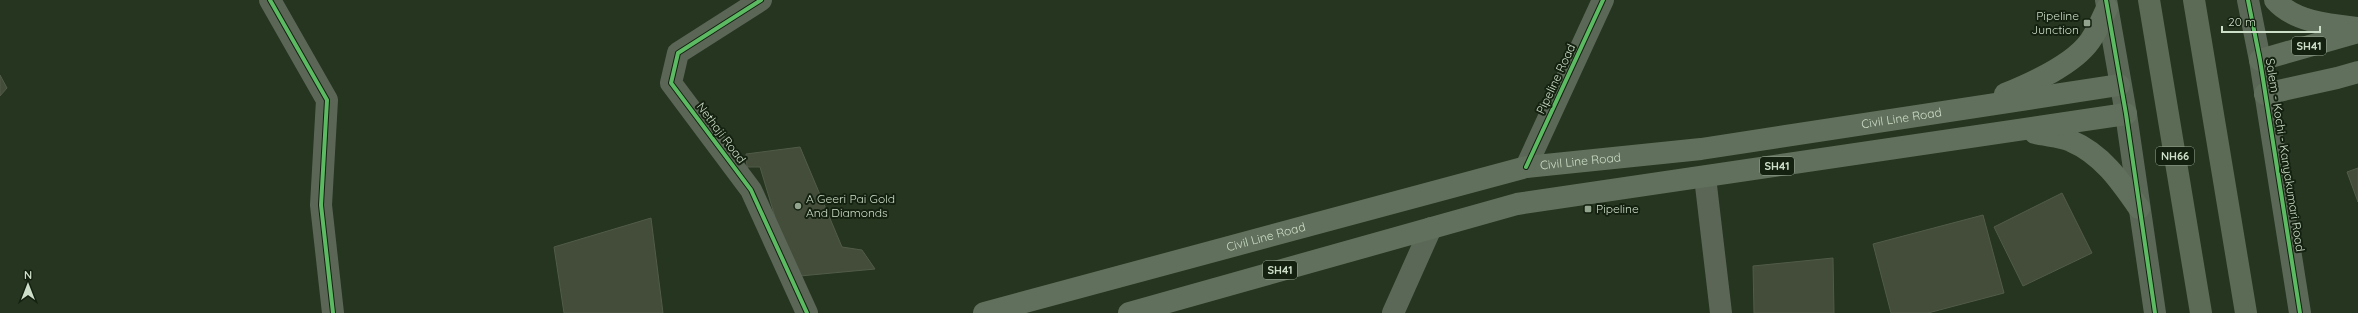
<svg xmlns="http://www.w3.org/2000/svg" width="2358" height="313" viewBox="0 0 2358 313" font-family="Quicksand,sans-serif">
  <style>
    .building { fill: #434d39; stroke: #525b48 }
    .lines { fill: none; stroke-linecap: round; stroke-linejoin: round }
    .street { stroke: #5b6657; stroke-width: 22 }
    .secondary { stroke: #5b6857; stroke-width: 22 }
    .primary { stroke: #61705c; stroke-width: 22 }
    .highway { stroke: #5c6b56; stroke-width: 22 }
    .cycleway-casing { stroke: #142110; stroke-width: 6 }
    .cycleway { stroke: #5cba63; stroke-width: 4 }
    .poi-dot { fill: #92a48d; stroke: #142110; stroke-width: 1.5 }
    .labels { text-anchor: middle; stroke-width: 4; stroke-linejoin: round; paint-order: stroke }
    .shield { fill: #142110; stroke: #96a691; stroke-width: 1 }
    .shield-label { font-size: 11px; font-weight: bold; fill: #cddfc8 }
    .poi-label { font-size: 12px; fill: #cddfc8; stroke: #142110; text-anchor: start }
    .street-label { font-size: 12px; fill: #cddfc8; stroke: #142110 }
  </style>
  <rect width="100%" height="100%" fill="#25351f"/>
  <!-- building -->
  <path class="building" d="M0 75 7 88 0 96Z
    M800 147 842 247 862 250 875 269 800 276 775 217 760 167H747L746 154Z
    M2358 168V202L2347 172Z
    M2062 193 2092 253 2023 286 1994 227Z
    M1983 215 2004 293 1928 313H1891L1873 244Z
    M651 218 663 313H564L554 247Z
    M1833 258 1834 313H1754L1753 266Z"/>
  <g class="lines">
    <!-- street -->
    <path class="street" d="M270 0 327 100 321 205 333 313
      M761 0 678 53 671 83 751 190 807 313
      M1705 177 1721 313"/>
    <!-- secondary -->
    <path class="secondary" d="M2106 0 2126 114 2155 313
      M2248 0 2260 60 2300 313
      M1526 167 1603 0
      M1393 313 1431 228"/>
    <!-- primary -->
    <g class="primary">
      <path d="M2275 0C2294 22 2330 25 2358 28"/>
      <path d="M2260 60 2358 32"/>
      <path d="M2005 94C2032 83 2073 65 2090 41 2097 31 2102 19 2107 8"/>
      <path d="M2265 94 2337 78 2358 72"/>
      <path d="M2035 133C2046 136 2061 136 2071 141 2102 154 2121 182 2139 208"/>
      <path id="s1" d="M984 313 1526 167 1701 149 2119 85"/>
      <path d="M1129 313 1517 204 2126 114"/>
    </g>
    <!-- highway -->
    <path class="highway" d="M2149 0 2201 313
      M2194 0 2246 313"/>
    <!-- cycleway casing -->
    <g class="cycleway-casing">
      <path id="cycleway" d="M270 0 327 100 321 205 333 313
        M761 0 678 53 671 83 751 190 807 313
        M2106 0 2126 114 2155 313
        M2248 0 2260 60 2300 313
        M1526 167 1603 0"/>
    </g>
    <!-- cycleway -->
    <use href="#cycleway" class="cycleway"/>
  </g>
  <!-- markers -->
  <g class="poi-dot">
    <rect x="2083" y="19" width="8" height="8" rx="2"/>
    <circle cx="798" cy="206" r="4"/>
    <rect x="1584" y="205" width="8" height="8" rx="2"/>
  </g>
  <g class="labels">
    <!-- shield labels -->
    <g class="shield">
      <rect x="2292" y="37" width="34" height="18" rx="3"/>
      <rect x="2156" y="147" width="38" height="18" rx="3"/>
      <rect x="1760" y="157" width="34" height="18" rx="3"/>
      <rect x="1263" y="261" width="34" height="18" rx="3"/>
    </g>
    <g class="shield-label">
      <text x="2309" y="50">SH41</text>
      <text x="2175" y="160">NH66</text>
      <text x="1777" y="170">SH41</text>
      <text x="1280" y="274">SH41</text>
    </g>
    <!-- poi labels -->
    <g class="poi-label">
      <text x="2079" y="20" text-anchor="end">Pipeline<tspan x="2079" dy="14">Junction</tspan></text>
      <text x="806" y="203">A Geeri Pai Gold<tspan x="806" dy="14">And Diamonds</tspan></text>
      <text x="1596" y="213">Pipeline</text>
    </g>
    <!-- street labels -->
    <g class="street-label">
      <text transform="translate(1556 79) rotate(-65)" y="4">Pipeline Road</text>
      <text dy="4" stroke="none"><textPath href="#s1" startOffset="940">Civil Line Road</textPath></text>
      <text transform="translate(721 133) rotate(53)" y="4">Nethaji Road</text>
      <text transform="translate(2285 155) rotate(81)" y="4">Salem - Kochi - Kanyakumari Road</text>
      <text dy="4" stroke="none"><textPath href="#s1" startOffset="616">Civil Line Road</textPath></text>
      <text dy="4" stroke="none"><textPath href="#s1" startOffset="292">Civil Line Road</textPath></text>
    </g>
  </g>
  <!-- north arrow -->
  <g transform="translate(28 285)" stroke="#142110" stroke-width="3" paint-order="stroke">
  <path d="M0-3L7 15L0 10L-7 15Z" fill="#cddfc8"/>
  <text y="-6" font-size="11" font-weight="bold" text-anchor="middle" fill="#cddfc8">N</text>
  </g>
  <!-- scale -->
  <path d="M2222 26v6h98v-6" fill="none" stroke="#cddfc8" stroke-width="2"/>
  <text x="2228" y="26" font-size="12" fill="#cddfc8" stroke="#142110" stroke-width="3" paint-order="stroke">20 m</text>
</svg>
